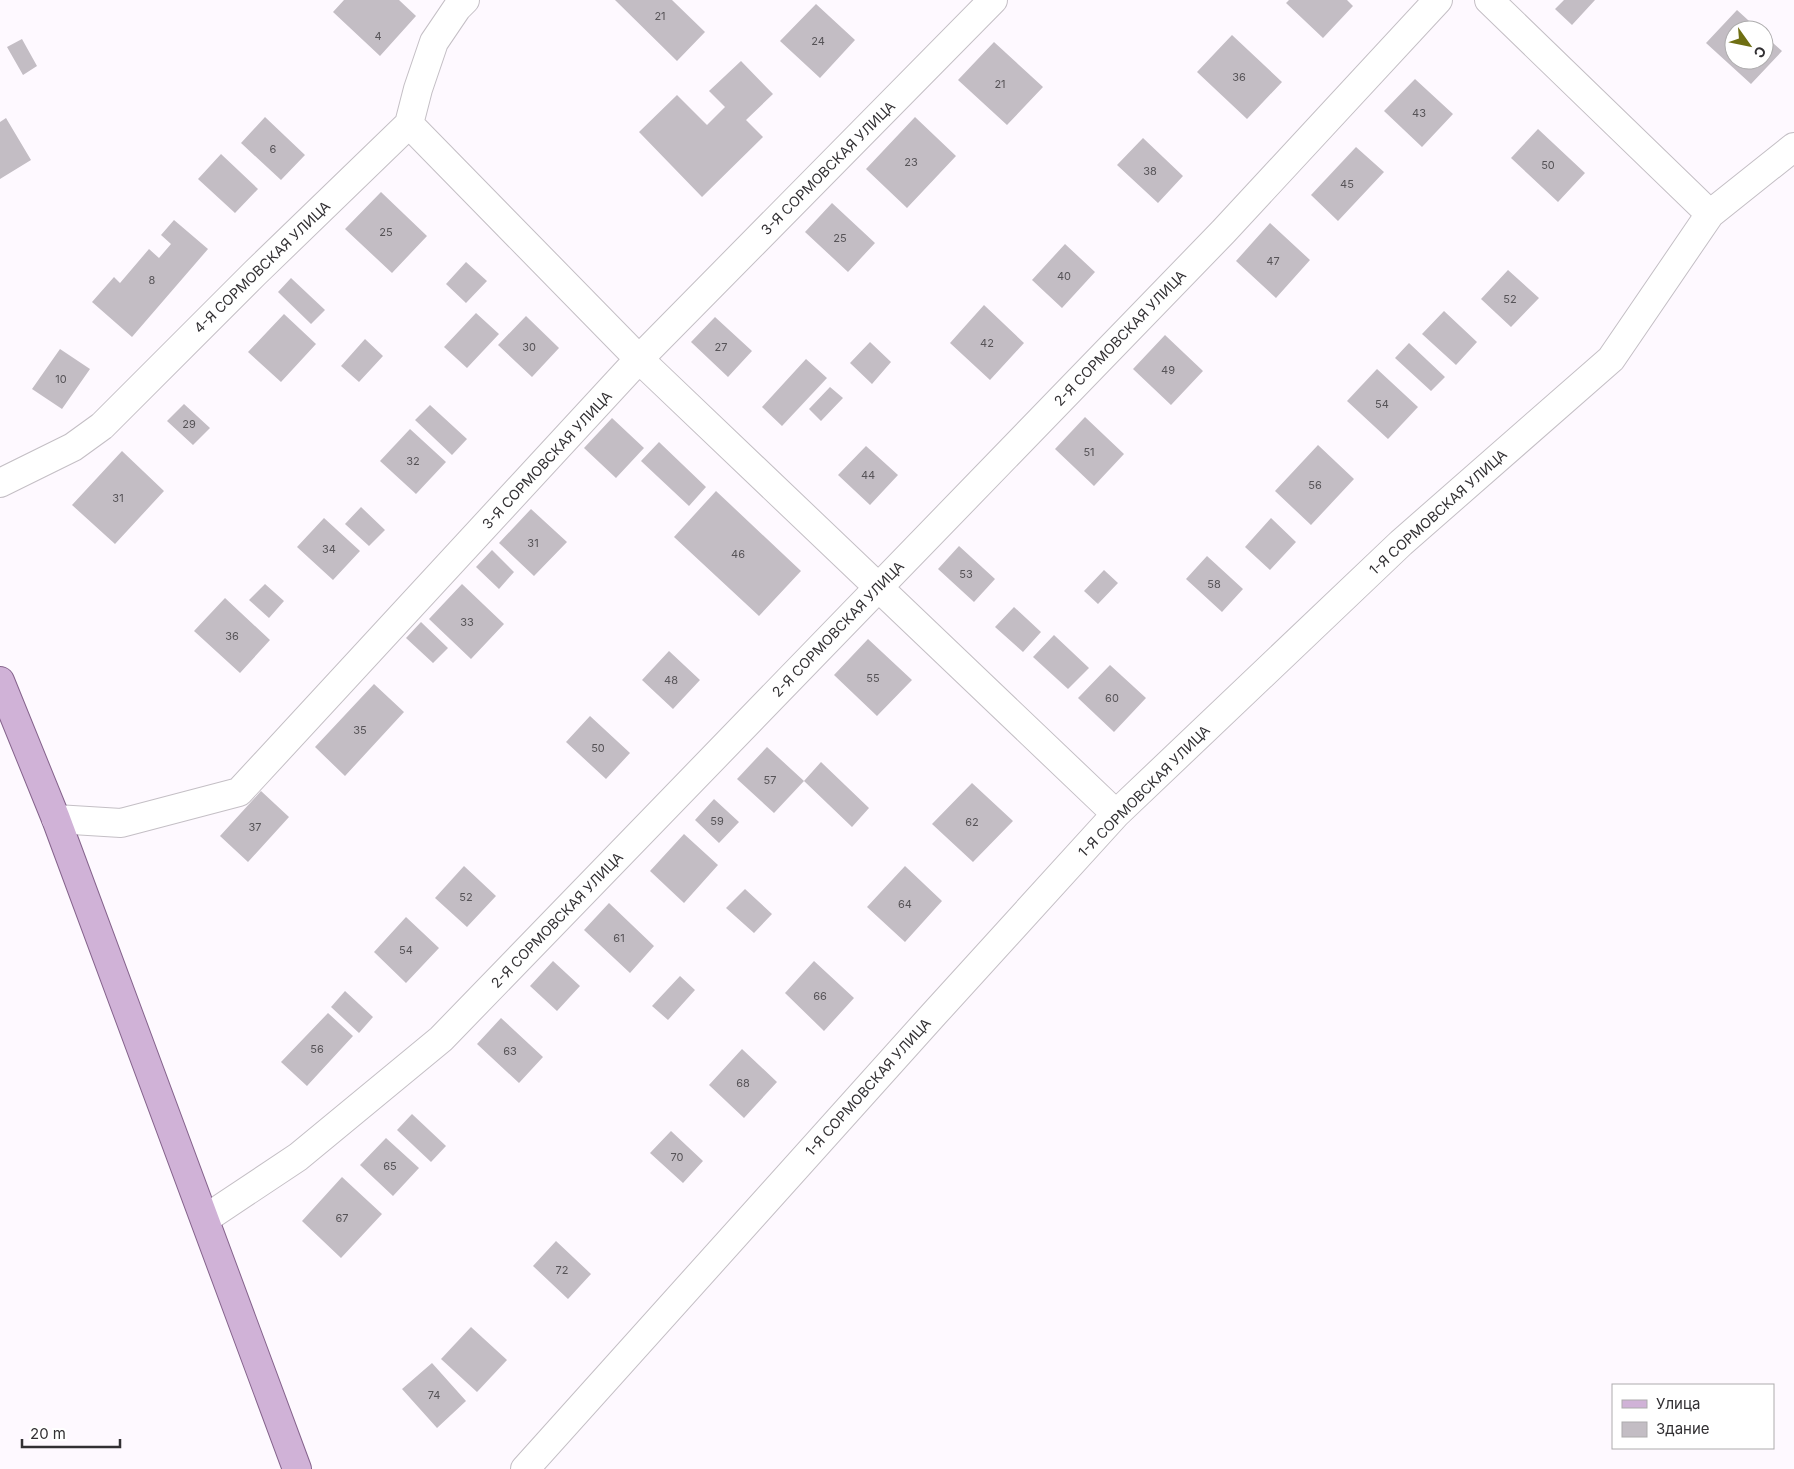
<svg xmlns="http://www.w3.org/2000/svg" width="1794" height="1469" viewBox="0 0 1794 1469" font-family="Inter,sans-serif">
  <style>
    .building { fill: #c3bdc4 }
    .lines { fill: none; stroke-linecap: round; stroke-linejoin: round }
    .minor-casing { stroke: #c4bfc5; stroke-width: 30 }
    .major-casing { stroke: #85638c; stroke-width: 30 }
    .minor { stroke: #fff; stroke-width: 28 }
    .major { stroke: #d0b2d7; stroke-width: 28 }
    .labels { text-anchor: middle; stroke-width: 4.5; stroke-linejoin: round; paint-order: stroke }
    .number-label { font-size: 11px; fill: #565357 }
    .street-label { font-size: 14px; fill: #323033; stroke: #fff }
  </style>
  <rect width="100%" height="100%" fill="#fef9ff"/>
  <!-- building -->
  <path class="building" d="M344 0H399L416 16 380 56 333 12Z
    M615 0H672L705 32 677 61Z
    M1289 0H1347L1353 6 1323 38 1286 3Z
    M1564 0H1595L1572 25 1555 9Z
    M816 4 855 40 820 78 780 41Z
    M1737 10 1759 30H1734V60H1764V35L1782 51 1751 84 1706 43Z
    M1232 35 1282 82 1247 119 1197 72Z
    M22 39 37 66 23 75 7 47Z
    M994 42 1043 87 1007 125 958 80Z
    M741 61 773 94 746 120 763 137 702 197 639 132 677 95 707 125 725 107 709 91Z
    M1415 79 1453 114 1422 147 1384 111Z
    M265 117 305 155 281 180 241 143Z
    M915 117 956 156 907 208 866 169Z
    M6 118 31 160 0 179V122Z
    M1538 129 1585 173 1558 202 1511 158Z
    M1143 138 1183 176 1158 203 1117 165Z
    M1356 147 1384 172 1338 221 1311 195Z
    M221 154 258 189 235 213 198 179Z
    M381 192 427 236 392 273 345 229Z
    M832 203 875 243 848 272 805 232Z
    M174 220 208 249 132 337 92 302 114 277 120 283 149 249 159 258 171 244 161 235Z
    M1270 223 1310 260 1276 298 1236 261Z
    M1065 244 1095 272 1062 308 1032 280Z
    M466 262 487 281 466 303 446 284Z
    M1508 270 1539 298 1511 327 1481 299Z
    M291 278 325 310 311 324 278 292Z
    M984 305 1024 343 990 380 950 343Z
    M1444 311 1477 342 1456 365 1422 334Z
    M476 313 499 334 467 368 444 347Z
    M284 314 316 344 281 382 248 352Z
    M526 316 559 348 532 377 498 345Z
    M715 317 752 351 728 377 691 342Z
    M1165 335 1203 371 1171 405 1133 369Z
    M365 339 383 356 359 382 341 366Z
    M870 342 891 362 872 384 850 363Z
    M1409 343 1445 377 1431 391 1395 358Z
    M60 349 90 369 62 409 32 389Z
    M806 359 827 378 782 426 762 407Z
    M1377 369 1418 407 1388 439 1347 401Z
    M830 387 843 398 821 421 809 409Z
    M184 404 210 428 193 445 167 421Z
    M430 405 467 439 452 455 415 420Z
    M1085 417 1124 454 1094 486 1055 449Z
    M612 418 644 448 616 478 584 448Z
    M410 429 446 462 416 494 380 461Z
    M659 442 706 487 689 506 641 461Z
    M1318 445 1354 479 1311 525 1275 491Z
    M866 446 898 475 870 505 838 475Z
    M122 451 164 491 115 544 72 505Z
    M716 491 801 571 759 616 674 537Z
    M361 507 385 530 369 546 345 524Z
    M531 509 567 542 534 576 499 543Z
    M324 518 360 551 333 580 297 547Z
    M1271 518 1296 542 1270 570 1245 547Z
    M959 546 995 579 974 602 938 569Z
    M492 550 514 572 499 589 476 567Z
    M1207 556 1243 589 1222 612 1186 579Z
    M1104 570 1118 583 1098 604 1084 591Z
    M265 584 284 601 269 618 249 600Z
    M462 584 504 624 471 659 429 619Z
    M225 598 270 640 240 673 194 631Z
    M1014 607 1041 632 1023 652 995 627Z
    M421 622 448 648 433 663 406 638Z
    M1054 635 1089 668 1068 689 1033 657Z
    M868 639 912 680 877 716 834 675Z
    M669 651 700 680 673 709 642 680Z
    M1110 665 1146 698 1114 732 1078 698Z
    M374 684 404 712 345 776 315 747Z
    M590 716 630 753 606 779 566 742Z
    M767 747 804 781 774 813 737 779Z
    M821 762 869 808 852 827 804 781Z
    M972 783 1013 821 973 862 932 824Z
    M261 791 289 817 248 862 220 836Z
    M714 799 739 822 719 843 695 820Z
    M684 834 718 865 684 903 650 871Z
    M464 866 496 896 467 927 435 898Z
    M905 866 942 901 905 942 867 907Z
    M745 889 772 914 754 933 726 908Z
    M609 903 654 946 630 973 584 930Z
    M406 917 439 948 406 983 374 952Z
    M553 961 580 986 557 1011 530 986Z
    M814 961 854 998 824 1031 785 993Z
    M680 976 695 990 668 1020 652 1006Z
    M345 991 373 1017 359 1033 331 1007Z
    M328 1013 353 1036 307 1086 281 1062Z
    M501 1018 543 1057 519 1083 477 1044Z
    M742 1049 777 1082 744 1118 709 1085Z
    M412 1114 446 1146 431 1162 397 1130Z
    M671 1131 703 1161 683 1183 650 1153Z
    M386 1138 419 1168 393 1196 360 1165Z
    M342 1177 382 1214 341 1258 302 1221Z
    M556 1241 591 1274 568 1299 533 1266Z
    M471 1327 507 1360 477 1392 441 1359Z
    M432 1363 466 1401 437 1428 402 1389Z"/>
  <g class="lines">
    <!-- minor casing -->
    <g class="minor-casing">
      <path id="minor" d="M1489 0 1710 214
        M409 124 639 359 1116 814
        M0 483 73 447 102 426 255 273 409 124 418 89 434 42 457 8 465 0
        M56 819 121 823 239 792 639 359 993 0
        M205 1219 298 1157 441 1039 1223 232 1438 0
        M525 1469 934 1014 1116 814 1401 543 1611 359 1710 214 1794 147"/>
    </g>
    <!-- major casing -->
    <g class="major-casing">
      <path id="major" d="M0 681 56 819 297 1469"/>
    </g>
    <!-- minor -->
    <use href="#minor" class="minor"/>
    <!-- major -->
    <use href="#major" class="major"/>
  </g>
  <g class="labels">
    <!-- number labels -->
    <g class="number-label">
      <text x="660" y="20">21</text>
      <text x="378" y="40">4</text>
      <text x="818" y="45">24</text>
      <text x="1239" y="81">36</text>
      <text x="1000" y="88">21</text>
      <text x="1419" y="117">43</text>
      <text x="273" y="153">6</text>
      <text x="911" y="166">23</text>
      <text x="1548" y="169">50</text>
      <text x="1150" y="175">38</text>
      <text x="1347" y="188">45</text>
      <text x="386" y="236">25</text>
      <text x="840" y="242">25</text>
      <text x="1273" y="265">47</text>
      <text x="1064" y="280">40</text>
      <text x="152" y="284">8</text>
      <text x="1510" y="303">52</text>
      <text x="987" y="347">42</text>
      <text x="529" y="351">30</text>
      <text x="721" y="351">27</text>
      <text x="1168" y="374">49</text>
      <text x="61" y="383">10</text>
      <text x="1382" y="408">54</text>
      <text x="189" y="428">29</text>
      <text x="1089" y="456">51</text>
      <text x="413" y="465">32</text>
      <text x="868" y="479">44</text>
      <text x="1315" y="489">56</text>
      <text x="118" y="502">31</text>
      <text x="533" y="547">31</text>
      <text x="329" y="553">34</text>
      <text x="738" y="558">46</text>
      <text x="966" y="578">53</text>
      <text x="1214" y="588">58</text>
      <text x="467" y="626">33</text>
      <text x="232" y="640">36</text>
      <text x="873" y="682">55</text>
      <text x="671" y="684">48</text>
      <text x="1112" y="702">60</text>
      <text x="360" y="734">35</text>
      <text x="598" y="752">50</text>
      <text x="770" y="784">57</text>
      <text x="717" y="825">59</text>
      <text x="972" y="826">62</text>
      <text x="255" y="831">37</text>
      <text x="466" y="901">52</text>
      <text x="905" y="908">64</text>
      <text x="619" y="942">61</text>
      <text x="406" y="954">54</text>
      <text x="820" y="1000">66</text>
      <text x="317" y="1053">56</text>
      <text x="510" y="1055">63</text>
      <text x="743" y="1087">68</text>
      <text x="677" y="1161">70</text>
      <text x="390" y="1170">65</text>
      <text x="342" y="1222">67</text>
      <text x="562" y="1274">72</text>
      <text x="434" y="1399">74</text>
    </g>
    <!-- street labels -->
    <g class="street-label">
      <text transform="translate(828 168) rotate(-45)" y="5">3-Я СОРМОВСКАЯ УЛИЦА</text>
      <text transform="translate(262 267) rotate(-44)" y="5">4-Я СОРМОВСКАЯ УЛИЦА</text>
      <text transform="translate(1120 338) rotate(-46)" y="5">2-Я СОРМОВСКАЯ УЛИЦА</text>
      <text transform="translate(547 460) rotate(-47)" y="5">3-Я СОРМОВСКАЯ УЛИЦА</text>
      <text transform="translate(1438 512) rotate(-42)" y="5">1-Я СОРМОВСКАЯ УЛИЦА</text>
      <text transform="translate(838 629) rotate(-46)" y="5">2-Я СОРМОВСКАЯ УЛИЦА</text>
      <text transform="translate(1144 791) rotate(-45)" y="5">1-Я СОРМОВСКАЯ УЛИЦА</text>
      <text transform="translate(557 920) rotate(-46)" y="5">2-Я СОРМОВСКАЯ УЛИЦА</text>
      <text transform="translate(868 1087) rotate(-48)" y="5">1-Я СОРМОВСКАЯ УЛИЦА</text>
    </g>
  </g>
  <!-- legend -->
  <rect x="1612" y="1384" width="162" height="65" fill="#ffffff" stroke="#adacad"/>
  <rect x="1622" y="1400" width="25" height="8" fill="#d0b2d7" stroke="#adacad"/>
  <text x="1656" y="1409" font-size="15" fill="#323033">Улица</text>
  <rect x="1622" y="1422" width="25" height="15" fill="#c3bdc4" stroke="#adacad"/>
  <text x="1656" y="1434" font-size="15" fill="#323033">Здание</text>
  <!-- north arrow -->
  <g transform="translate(1749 45) rotate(123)"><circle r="24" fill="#ffffff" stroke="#adacad"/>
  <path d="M0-4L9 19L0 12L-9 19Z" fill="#6f6f13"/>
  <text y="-8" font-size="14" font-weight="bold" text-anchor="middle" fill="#323033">С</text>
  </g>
  <!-- scale -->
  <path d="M22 1439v8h98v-8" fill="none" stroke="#323033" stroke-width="2.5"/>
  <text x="30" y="1439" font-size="15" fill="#323033" stroke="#ffffff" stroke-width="4" paint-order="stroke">20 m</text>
</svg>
